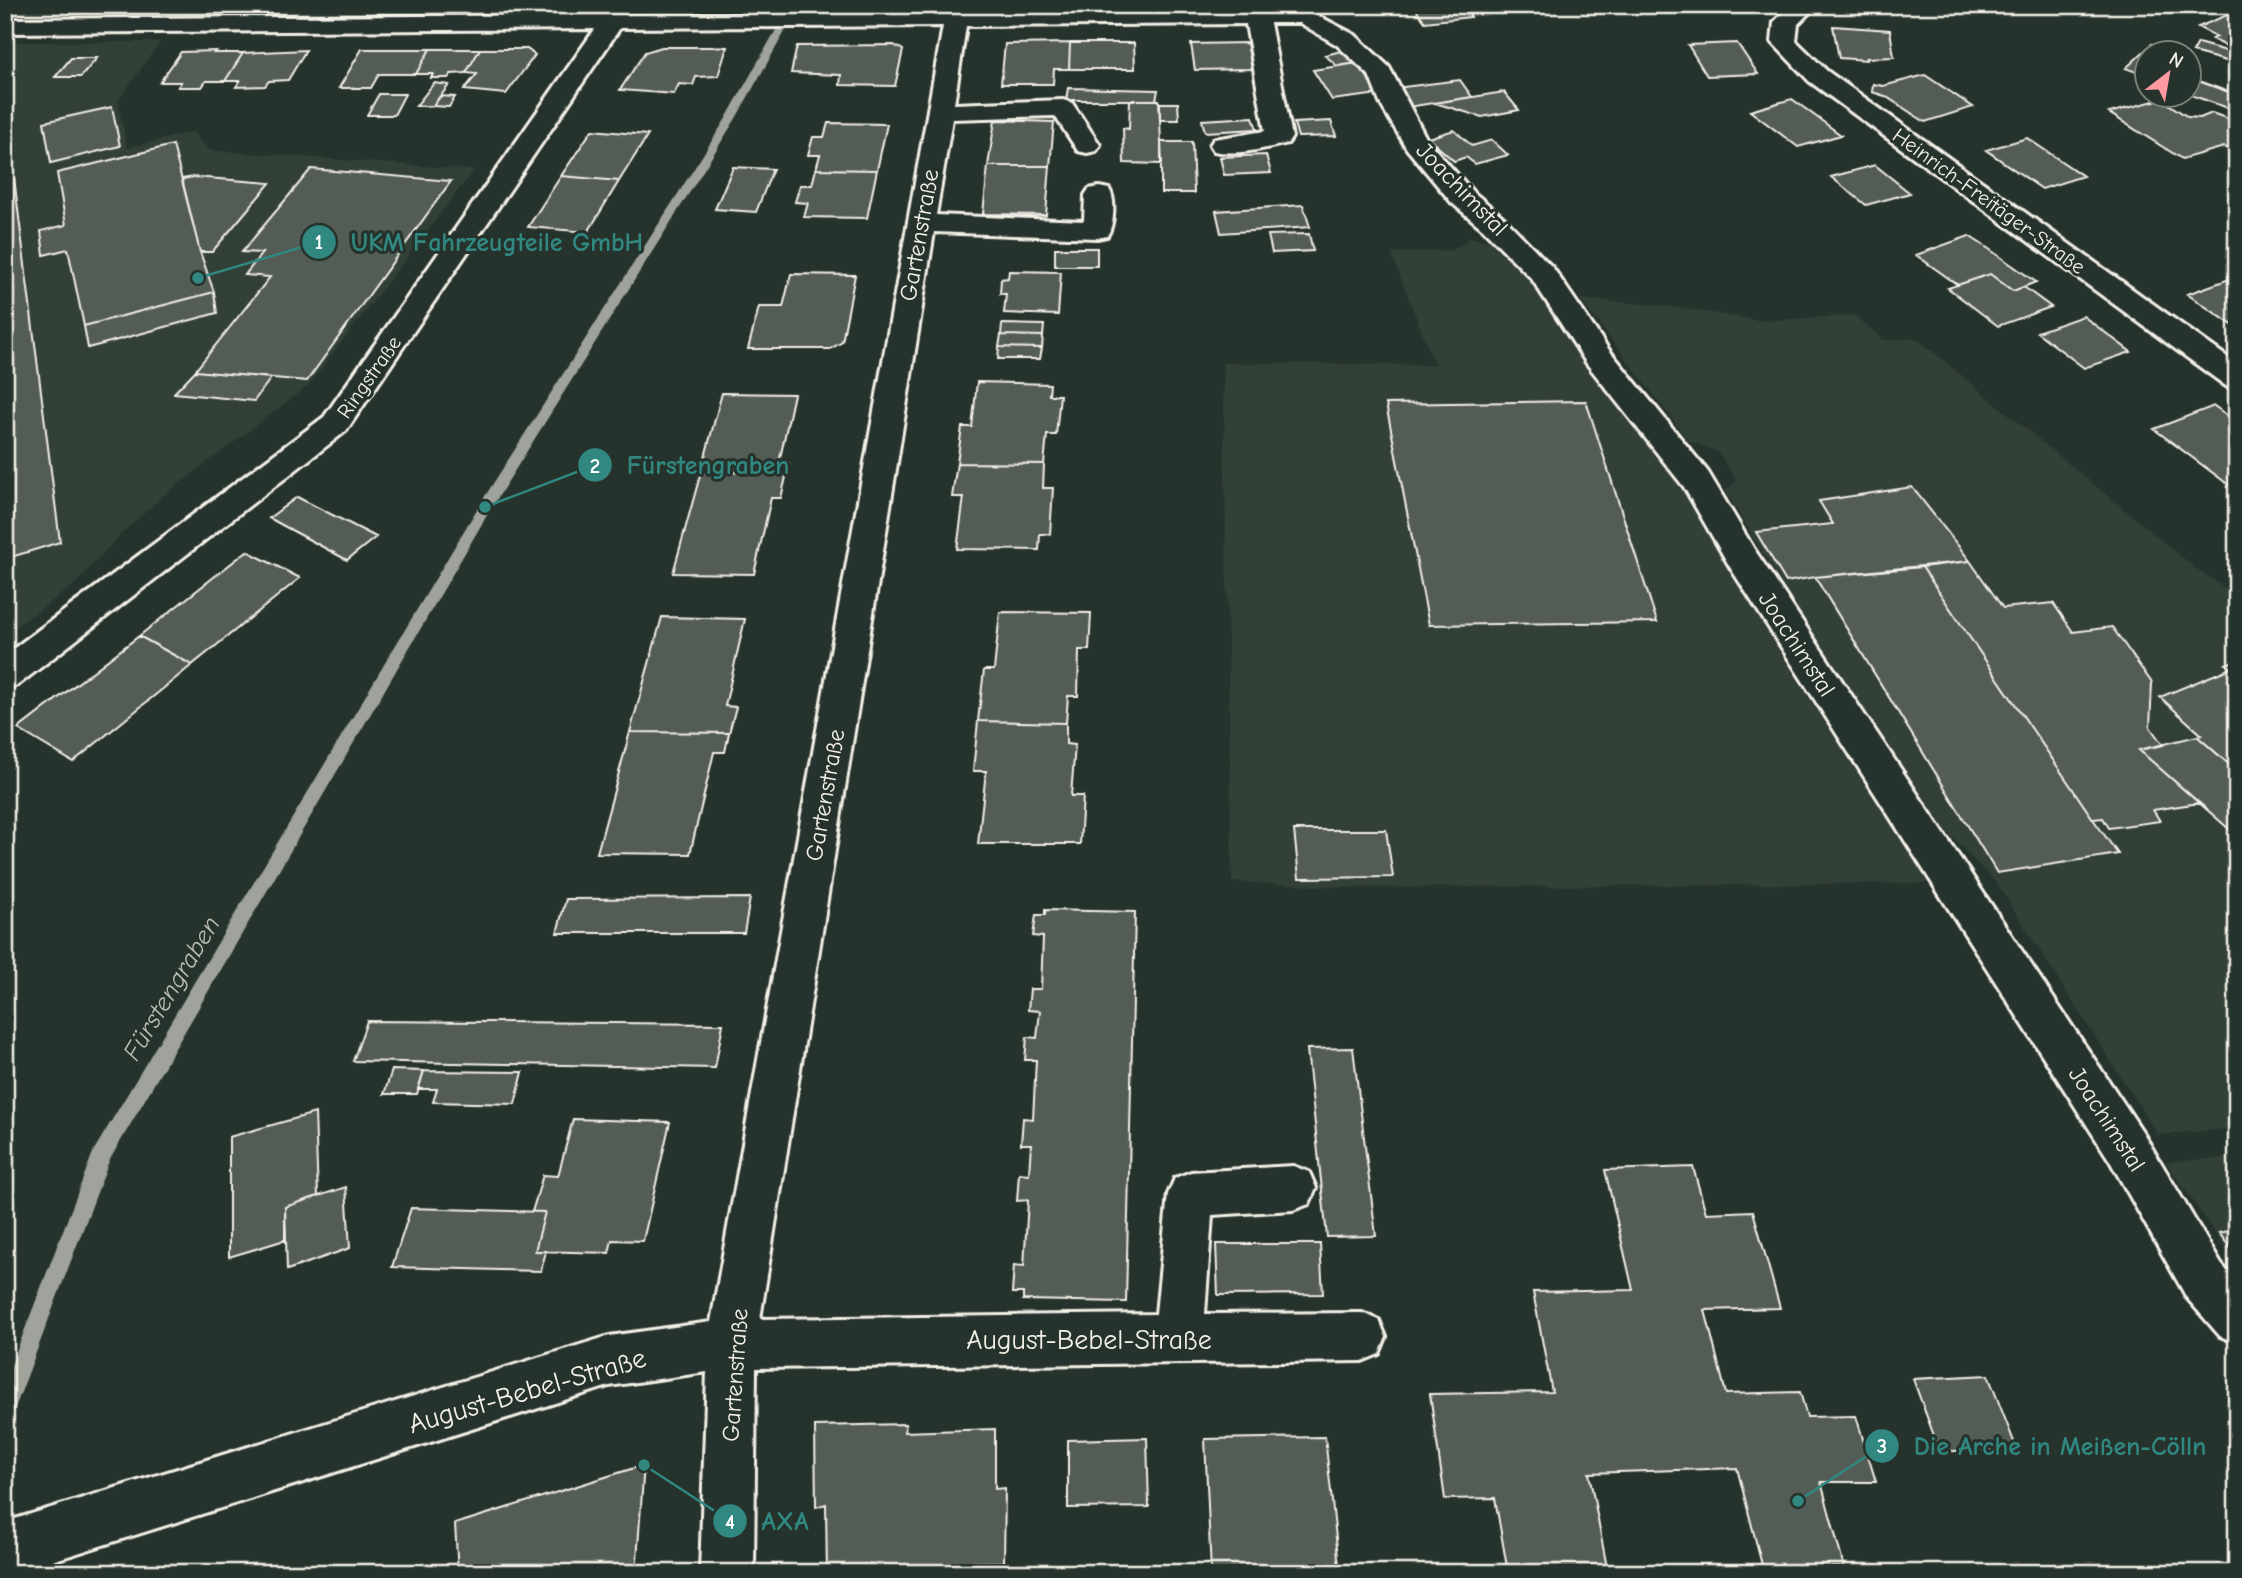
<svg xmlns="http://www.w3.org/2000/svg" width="2242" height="1578" viewBox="0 0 2242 1578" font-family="'Comic Neue',sans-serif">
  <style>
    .built { fill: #333f39 }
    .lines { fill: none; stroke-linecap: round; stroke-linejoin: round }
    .stream { fill: #9fa39b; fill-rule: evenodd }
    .building { fill: #525c55; stroke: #f4f1e8; stroke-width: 2 }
    .minor-casing { stroke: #f4f1e8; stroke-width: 6 }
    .minor { fill: #26332d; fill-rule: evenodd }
    .labels { text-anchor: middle; stroke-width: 6; stroke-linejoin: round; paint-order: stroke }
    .far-street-label { font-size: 21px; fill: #f4f1e8; stroke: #26332d }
    .street-label { font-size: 24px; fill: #f4f1e8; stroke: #26332d }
    .water-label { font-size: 26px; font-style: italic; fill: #bcbdb5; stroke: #26332d }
    .near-street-label { font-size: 28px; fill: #f4f1e8; stroke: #26332d }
    .leader { fill: none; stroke: #318880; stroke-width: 2.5 }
    .callout-dot { fill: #318880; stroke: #26332d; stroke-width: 2.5 }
    .mark-label { font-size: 21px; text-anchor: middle; font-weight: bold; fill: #fff }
    .callout-label { font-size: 26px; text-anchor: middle; font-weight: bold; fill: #318880; stroke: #26332d; stroke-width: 6; stroke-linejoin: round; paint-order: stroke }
  </style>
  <rect width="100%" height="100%" fill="#26332d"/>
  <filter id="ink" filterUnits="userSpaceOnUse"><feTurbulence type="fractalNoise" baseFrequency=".0143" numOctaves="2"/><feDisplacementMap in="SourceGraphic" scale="14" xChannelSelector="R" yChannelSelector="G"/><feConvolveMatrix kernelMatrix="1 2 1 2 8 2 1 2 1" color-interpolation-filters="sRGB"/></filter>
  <g filter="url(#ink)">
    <!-- built -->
    <path class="built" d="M5 5H723L5 15Z
      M5 42H160L118 101 127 148 192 132 210 150 474 170 308 386 163 496 120 535 74 585 5 635Z
      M1471 237 1503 245 1670 457 1779 651 1929 883 1359 888 1232 882 1223 363 1435 365 1391 253 1453 250Z
      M1580 299 1667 306 1763 321 1854 315 1884 340 1916 338 2194 567 2237 596V1128L2158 1135 1997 884 1908 791 1725 491 1737 481 1718 452 1689 441Z
      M2237 1157V1265L2166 1162Z"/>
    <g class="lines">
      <!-- stream -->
      <path class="stream" d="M790 5H800L735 120 490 510 109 1161 15 1408 12 1415 5 1418V1381L94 1150 480 504 725 120Z"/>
    </g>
    <!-- building -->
    <path class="building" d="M1413 5H1463L1471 17 1425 22Z
      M2232 13 2237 15 2236 51 2212 39 2217 37 2198 27Z
      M1833 26 1890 30 1894 57 1866 58 1867 60 1839 58Z
      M1070 43 1069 69H1054L1053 84H1001L1005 44Z
      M1070 43H1134L1135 69H1069Z
      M1247 43 1252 69 1195 70 1191 44Z
      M1737 43 1758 74 1707 76 1688 45Z
      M2198 43 2237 54V58L2234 63 2193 52Z
      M2152 44 2176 52H2148V76L2126 68Z
      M894 45 903 50 895 86 840 85 841 75 791 73 797 46Z
      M662 47H727L718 76 696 77 693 85 679 84 674 94 620 90 645 52Z
      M362 49H430L416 74H379L371 88H339Z
      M430 49H480L466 73 451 74 448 78H431L433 74H416Z
      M480 49H527L535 55 506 94 464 90 477 74 466 73Z
      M306 50 288 80 269 81 265 86 236 87 240 81H225L243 53Z
      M1345 50 1358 63 1337 66 1325 55Z
      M216 51 214 53H243L225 81H206L202 87H178L181 82H160L181 52Z
      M71 58H97L81 77H55Z
      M1358 63 1379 94 1332 100 1313 70Z
      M1925 75 1973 107 1925 122 1885 96 1872 92 1873 84 1883 86Z
      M2190 78 2237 95V103L2231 109 2188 94Z
      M1460 80 1472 97 1408 107 1395 88Z
      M434 83 449 85 433 106H416Z
      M1068 88 1158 90 1156 100H1066Z
      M1504 92 1519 110 1482 117 1435 103Z
      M379 94H405L394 115H367Z
      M440 96 455 97 449 107 433 106Z
      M1792 99 1841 135 1798 147 1750 111Z
      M2161 99 2188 117 2200 118 2212 113 2237 122V151L2224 147 2182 159 2109 113Z
      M1130 100H1159L1162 164 1124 163 1123 128 1129 129Z
      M1160 103H1178L1179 120H1160Z
      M112 107 120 146 51 163 44 122Z
      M1253 117 1257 129 1205 132 1202 120Z
      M995 120 1054 122 1050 166H988Z
      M1331 121 1336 136 1298 137 1294 123Z
      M828 123 887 124 877 170 816 169 820 155H808L813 137H824Z
      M592 130 648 135 619 181 561 176Z
      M1454 130 1472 146 1492 140 1508 155 1475 164 1466 157 1454 161 1428 138Z
      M2027 138 2083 176 2042 189 1986 150Z
      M1161 142H1192L1194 193H1161Z
      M173 145 200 252 214 292 84 326 68 249 44 255 41 231 66 225 57 173Z
      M1266 155 1271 173 1224 175 1220 157Z
      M1875 165 1910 193 1866 205 1831 177Z
      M988 166H1050L1046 215 983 214Z
      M733 167 773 169 756 212 715 209Z
      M311 169 451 181 307 381 195 371 270 277 245 275 262 253 242 252Z
      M816 169 877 170 867 218 804 217 808 203 795 202 800 185H812Z
      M561 176 619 181 588 232 528 227Z
      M194 177 270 183 212 252H200L182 179Z
      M14 178 60 542 5 559V180Z
      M1303 205 1310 227 1221 233 1216 211Z
      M1309 234 1313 251 1272 253 1268 235Z
      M1969 236 1989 249 2036 282 2013 291 1990 274 1958 285 1916 255Z
      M1055 248H1097V266H1055Z
      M1009 271 1061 272 1058 315 1004 313 1006 294H1000L1001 279 1008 278Z
      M791 274 855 275 842 342 830 349H748L759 307H783Z
      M1990 274 2013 291 2024 287 2051 307 1998 326 1948 288Z
      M2235 277 2237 278V328L2187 294Z
      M214 292 217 313 88 348 84 326Z
      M2083 316 2131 352 2084 368 2037 332Z
      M1002 324 1044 325 1043 336 1001 335Z
      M1001 335 1043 336 1042 348 999 347Z
      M999 347 1042 348 1040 359H998Z
      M195 371 271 378 254 401 174 393Z
      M977 382 1050 384 1049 395H1060L1056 435H1047L1044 464 957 463 962 427H972Z
      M722 393 794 394 779 463H789L787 473 701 472Z
      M1586 401 1657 622 1429 625 1386 404Z
      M2214 406 2237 422V491L2154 429Z
      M957 463 1044 464 1043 488H1053L1050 534H1040L1039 550 957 549 964 497H952Z
      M701 472 787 473 781 498H771L754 574 673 573Z
      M1912 487 1970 561 1815 577 1786 582 1756 532 1833 524 1819 501Z
      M297 497 376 537 347 560 269 518Z
      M247 551 300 578 192 665 139 636Z
      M1970 561 2003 608 2053 603 2073 632 2112 627 2152 683 2150 727 2163 745 2139 750 2199 803 2153 810 2160 821 2109 828 2103 818 2093 819 1922 567Z
      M1922 567 2093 819 2118 854 1997 873 1815 577Z
      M1000 612 1091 613 1089 650H1079L1078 696H1068L1066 723 978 721 984 670H994Z
      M662 617 745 619 725 706 736 707 729 733 630 732Z
      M139 636 192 665 73 762 18 729Z
      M2237 660V765L2232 767 2197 736 2202 735 2160 697 2231 668 2226 664Z
      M978 721 1066 723V744L1075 745 1071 796H1083L1080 844H978L986 771H973Z
      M630 732 729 733 725 752H714L690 854 597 853Z
      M2197 736 2237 771V836L2139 750Z
      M1294 830H1386L1393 877 1299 878Z
      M750 898 744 933H557L566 899Z
      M1045 910 1135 912 1126 1302 1023 1300V1293H1012L1014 1265 1024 1266 1028 1200 1017 1201 1019 1173 1029 1174 1031 1144H1021L1023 1118 1033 1119 1036 1060H1025L1027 1037 1037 1038 1040 1011 1028 1010 1030 989H1041L1043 937 1033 936 1036 915H1045Z
      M367 1021 723 1024 715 1068 353 1061Z
      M1353 1048 1376 1236 1327 1237 1307 1049Z
      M392 1070 424 1071 417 1094H384Z
      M424 1071 523 1072 515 1104 433 1102 437 1089H418Z
      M315 1113 318 1196 285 1207V1240L229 1257V1137Z
      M573 1119 670 1122 643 1241 612 1240 609 1253 535 1251 545 1212H532L543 1175 558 1176Z
      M1693 1167 1706 1213 1753 1211 1780 1308 1705 1310 1726 1394 1800 1392 1807 1417 1856 1416 1876 1482H1821L1844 1567 1763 1569 1737 1468 1589 1473 1608 1573H1508L1495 1498 1445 1499 1430 1394 1552 1392 1533 1292 1633 1290 1605 1170Z
      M346 1187 350 1248 287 1270 285 1207Z
      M411 1208 545 1212 535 1251H546L541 1271 392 1267Z
      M2237 1229V1257L2219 1233Z
      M1216 1244H1320L1323 1294 1218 1295Z
      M1988 1375 2016 1447 1940 1452 1913 1379Z
      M906 1424 904 1432 995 1429V1489L1005 1488 1004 1562 956 1563 957 1573H827L826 1504 816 1507 815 1426Z
      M1325 1437 1339 1566 1211 1573 1205 1439Z
      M1147 1438 1149 1507 1068 1508V1440Z
      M644 1465 636 1573H458L455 1524Z"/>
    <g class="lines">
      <!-- minor casing -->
      <g class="minor-casing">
        <path id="minor" d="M946 5H970L969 11 1305 9 1355 35 1389 67 1427 140 1472 191 1503 217 1553 268 1609 350 1708 472 1754 549 2142 1131 2221 1264 2237 1282V1343L2220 1336 2187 1298 2110 1161 1730 567 1684 487 1587 364 1532 279 1483 229 1452 203 1407 149 1380 103 1369 75 1337 45 1300 23H1270L1292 137 1288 143C1267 148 1235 156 1214 151L1210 145 1214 139 1265 131 1246 24 966 26 954 104 1063 100 1072 103 1100 145 1096 151 1087 153 1078 151 1055 116 952 119 936 215 1084 221 1085 195 1089 189 1099 187 1109 189C1116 199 1114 226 1107 236L1097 238 934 232 760 1319 1156 1314 1168 1194 1175 1178 1191 1172 1293 1166 1309 1172 1316 1188 1309 1204 1293 1210 1212 1215 1205 1314 1362 1313 1379 1320 1386 1337 1379 1354 1362 1361 756 1368 754 1573H700L707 1372 609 1386 14 1573H5V1522L609 1336 711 1322 943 26 620 28 346 431 18 685 5 689V655L324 417 595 29 5 33V19L945 12Z
          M1791 5H1817L1798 24 1796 41 1827 71 2237 364V389L2226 386 1809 81 1772 42 1774 22Z"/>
      </g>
      <!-- minor -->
      <use href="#minor" class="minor"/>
    </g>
  </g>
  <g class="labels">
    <!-- far-street labels -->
    <g class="far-street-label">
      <text transform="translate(1989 201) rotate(36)" y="7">Heinrich-Freitäger-Straße</text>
      <text transform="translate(369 377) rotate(-55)" y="7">Ringstraße</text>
    </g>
    <!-- street labels -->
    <g class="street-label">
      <text transform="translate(1462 189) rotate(46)" y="8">Joachimstal</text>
      <text transform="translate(919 235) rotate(-80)" y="8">Gartenstraße</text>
      <text transform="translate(1797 644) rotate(57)" y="8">Joachimstal</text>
      <text transform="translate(825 795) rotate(-80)" y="8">Gartenstraße</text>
      <text transform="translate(2107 1119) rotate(57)" y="8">Joachimstal</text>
      <text transform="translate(735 1375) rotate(-86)" y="8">Gartenstraße</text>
    </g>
    <!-- water labels -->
    <g class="water-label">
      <text transform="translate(171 988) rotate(-59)" y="9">Fürstengraben</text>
    </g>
    <!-- near-street labels -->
    <g class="near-street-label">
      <text x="1089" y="1349">August-Bebel-Straße</text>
      <text transform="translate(527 1390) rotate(-16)" y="10">August-Bebel-Straße</text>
    </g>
  </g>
  <!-- callouts -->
  <path class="leader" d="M198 278L319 242M485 507L595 465M1798 1501L1882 1446M644 1465L730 1521"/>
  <g class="callout-dot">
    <circle cx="198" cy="278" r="7"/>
    <circle cx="485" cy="507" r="7"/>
    <circle cx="1798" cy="1501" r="7"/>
    <circle cx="644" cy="1465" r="7"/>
    <circle cx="319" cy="242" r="18"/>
    <circle cx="595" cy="465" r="18"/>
    <circle cx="1882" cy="1446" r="18"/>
    <circle cx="730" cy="1521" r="18"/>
  </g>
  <g class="mark-label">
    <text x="319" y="249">1</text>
    <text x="595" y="473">2</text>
    <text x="1882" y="1453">3</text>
    <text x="730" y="1529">4</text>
  </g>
  <g class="callout-label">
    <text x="497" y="251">UKM Fahrzeugteile GmbH</text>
    <text x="708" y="474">Fürstengraben</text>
    <text x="2060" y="1455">Die Arche in Meißen-Cölln</text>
    <text x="785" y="1530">AXA</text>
  </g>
  <!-- margin -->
  <rect width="2242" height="1578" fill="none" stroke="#26332d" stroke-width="28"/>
  <rect x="14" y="14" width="2214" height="1550" fill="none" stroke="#f4f1e8" stroke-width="2.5" filter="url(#ink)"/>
  <!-- north arrow -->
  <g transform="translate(2168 74) rotate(31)"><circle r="33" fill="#26332d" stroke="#787f78" stroke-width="2"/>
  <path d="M0-5L12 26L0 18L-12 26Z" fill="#ff9aa2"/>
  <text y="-10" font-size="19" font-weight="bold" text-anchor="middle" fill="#f4f1e8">N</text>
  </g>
</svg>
